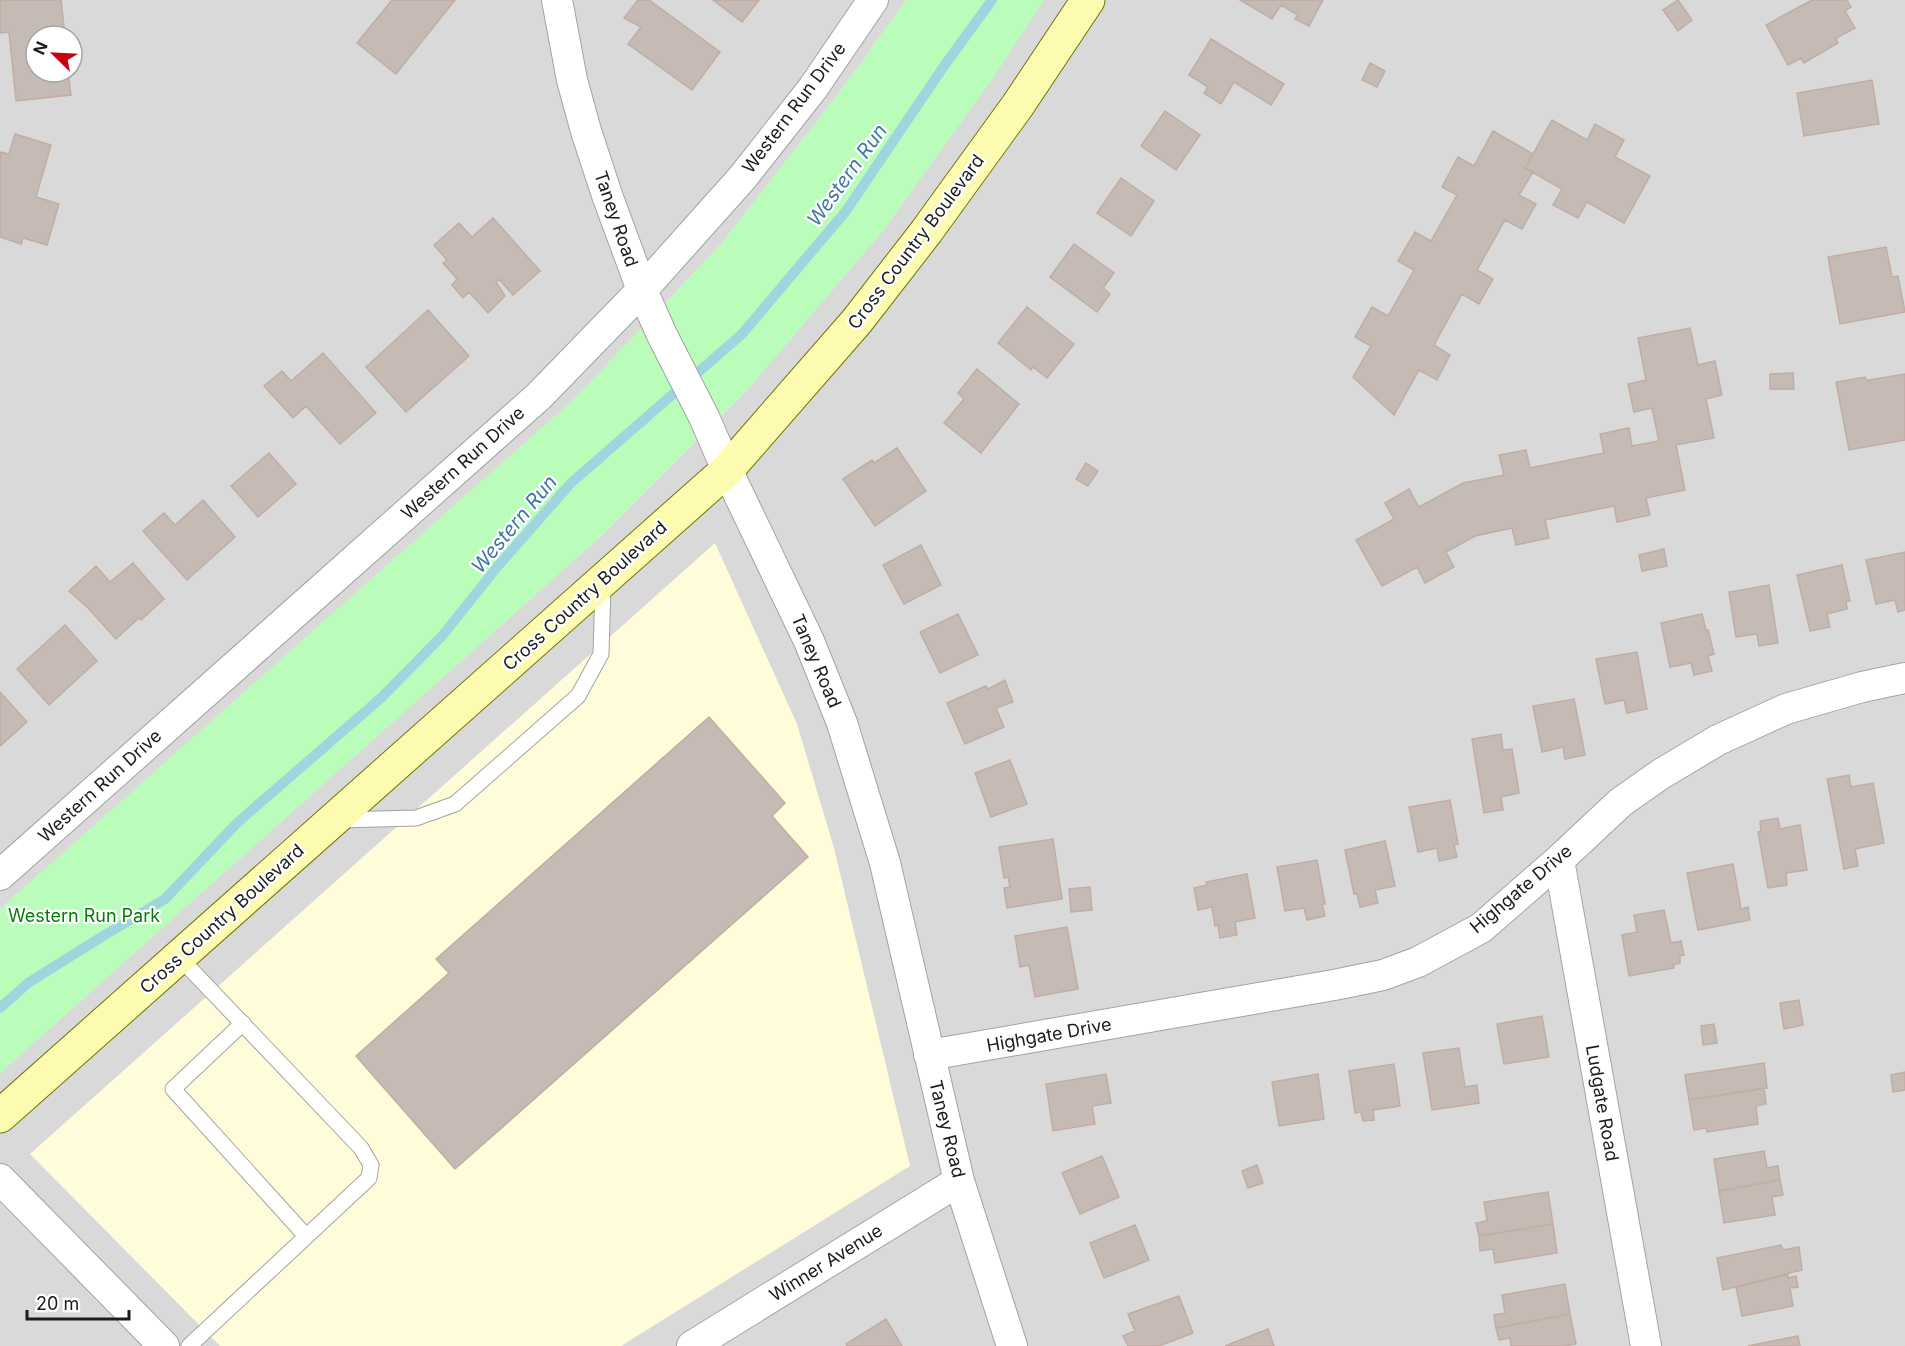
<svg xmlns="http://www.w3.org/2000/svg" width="1905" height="1346" viewBox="0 0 1905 1346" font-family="Inter,sans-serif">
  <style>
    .residential { fill: #dad9d9; fill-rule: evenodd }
    .education { fill: #fffcd9 }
    .park { fill: #bafcba }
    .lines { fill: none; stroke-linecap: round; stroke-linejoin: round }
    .stream { stroke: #9ed5df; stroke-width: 10 }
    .building { fill: #c6bab4; stroke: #c0ada3; stroke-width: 1.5 }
    .service-casing { stroke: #a3a3a3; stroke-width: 17 }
    .minor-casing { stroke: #a3a3a3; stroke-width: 32 }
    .secondary-casing { stroke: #727600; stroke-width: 35 }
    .service { stroke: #fff; stroke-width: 15 }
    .minor { stroke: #fff; stroke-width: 30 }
    .secondary { stroke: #fdfbb0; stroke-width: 33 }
    .labels { text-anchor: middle; stroke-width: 4.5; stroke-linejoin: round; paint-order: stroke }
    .street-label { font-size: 18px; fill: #1c1c1c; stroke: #fff }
    .park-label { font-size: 18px; fill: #057e07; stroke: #fff }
    .water-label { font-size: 20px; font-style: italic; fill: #3f77a0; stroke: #fff }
  </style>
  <rect width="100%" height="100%" fill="#eee9e1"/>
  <!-- residential -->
  <path class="residential" d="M0 0H906L841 90 721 244 574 399 0 909ZM36 36H72V72H36Z
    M1044 0H1905V1346H0V1073L600 537 748 389 882 232 993 78Z"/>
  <!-- education -->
  <path class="education" d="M715 543 797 724 834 848 910 1166 621 1346H220L30 1154Z"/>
  <!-- park -->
  <path class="park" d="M906 0H1044L993 78 882 232 748 389 600 537 0 1073V909L574 399 721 244 841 90Z"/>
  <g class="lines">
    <!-- stream -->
    <path class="stream" d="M0 1008 28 983 103 936 165 899 237 823 382 697 442 636 498 566 571 483 742 334 846 211 944 66 992 0"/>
  </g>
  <!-- building -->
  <path class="building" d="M0 0H61L65 36H36V72H68L71 95 16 101 9 32 0 33Z
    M392 0H455L396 74 357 43Z
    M638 0H649L720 52 692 90 628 44 641 27 624 18Z
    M713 0H759L742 22Z
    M1240 0H1323L1309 26 1295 19 1298 15 1281 5 1272 19Z
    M1678 0 1692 20 1678 31 1663 10Z
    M1812 0H1847L1851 7 1845 11 1855 28 1836 38 1838 43 1804 63 1801 58 1788 65 1766 25Z
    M1211 39 1284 84 1271 105 1234 82 1221 104 1204 93 1208 87 1189 75Z
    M1370 63 1385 71 1377 87 1362 80Z
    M1872 80 1879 124 1804 136 1797 93Z
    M1165 111 1200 135 1176 170 1141 146Z
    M1552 120 1587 140 1595 124 1624 140 1615 157 1650 176 1624 223 1587 202 1578 218 1553 205 1562 189 1525 168Z
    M1493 131 1533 154 1525 168 1533 172 1519 195 1536 204 1522 229 1505 220 1477 270 1493 279 1479 304 1462 294 1434 345 1450 355 1437 380 1419 370 1394 415 1353 377 1371 346 1355 337 1372 307 1388 316 1414 270 1398 261 1415 232 1431 241 1457 195 1442 187 1458 157 1474 166Z
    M15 134 51 145 36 197 59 204 47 245 23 238 21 244 0 237V152L9 154Z
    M1121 178 1154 201 1131 236 1097 213Z
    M493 218 540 271 513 295 499 279 496 282 505 296 488 313 469 292 463 298 452 285 457 279 443 263 447 260 434 245 459 223 472 237Z
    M1074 244 1114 273 1103 288 1110 294 1097 312 1050 277Z
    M1886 247 1892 277 1898 276 1905 312 1840 324 1828 257Z
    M1027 307 1074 344 1047 378 1033 367 1031 370 998 343Z
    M428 310 469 356 406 412 366 367Z
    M1690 328 1698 365 1715 361 1722 395 1706 399 1714 438 1676 445 1685 490 1646 498 1650 515 1617 522 1614 506 1545 520 1549 538 1516 545 1512 528 1475 536 1446 552 1454 567 1425 583 1417 567 1382 586 1356 540 1394 519 1385 503 1409 489 1419 507 1463 483 1504 475 1499 455 1526 450 1530 468 1604 453 1600 434 1629 428 1632 446 1659 441 1652 408 1634 412 1628 384 1646 380 1638 338Z
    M323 353 376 413 340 444 306 406 293 418 264 386 282 371 291 381Z
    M977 369 1019 404 981 453 944 423 964 399 958 393Z
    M1793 373 1794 389H1770V374Z
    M1905 374V440L1849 450 1836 382 1865 377 1866 380H1869Z
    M897 448 926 491 875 526 843 479 872 460 874 463Z
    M269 453 296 484 258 517 231 486Z
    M1086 463 1098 471 1088 486 1076 479Z
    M203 500 235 537 187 580 143 531 164 513 175 525Z
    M921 545 941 585 904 604 883 565Z
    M1664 549 1667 566 1642 571 1639 555Z
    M1905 552V610L1898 612 1895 600 1876 604 1866 560Z
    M133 563 164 599 141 620 139 618 116 639 88 608 69 591 96 566 110 582Z
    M1842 565 1850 601H1846L1847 609 1827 614 1830 627 1810 631 1797 575Z
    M1769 585 1778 643 1759 646 1757 634 1736 637 1729 592Z
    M958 614 978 655 940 673 920 632Z
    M1702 614 1706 630H1708L1714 654 1708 656 1712 671 1694 675 1691 663 1670 667 1661 623Z
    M65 625 97 661 49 705 17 669Z
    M1637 652 1647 709 1627 713 1624 700 1605 704 1596 659Z
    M1005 680 1013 702 996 708 1004 727 965 744 947 703 986 686 988 689Z
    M0 692 27 722 0 746Z
    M1574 699 1585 755 1565 759 1563 747 1542 752 1533 706Z
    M709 717 785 803 772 816 808 857 455 1169 356 1056 449 973 436 959Z
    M1501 734 1503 750 1512 749 1519 793 1501 797 1503 810 1484 813 1472 739Z
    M1010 760 1027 804 991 817 975 773Z
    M1849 775 1851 787 1873 783 1884 843 1855 849 1858 866 1844 869 1827 779Z
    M1450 800 1458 844 1454 845 1457 857 1439 861 1437 848 1418 852 1409 807Z
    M1778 818 1780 829 1800 825 1807 870 1786 873 1787 885 1768 888 1758 832 1761 831 1760 821Z
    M1053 839 1062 899 1007 908 1004 888 1010 887 1008 877 1004 878 999 847Z
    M1385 841 1395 886 1375 890 1378 903 1360 907 1357 893 1354 894 1345 850Z
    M1317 860 1325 904H1322L1325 916 1307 920 1304 908 1285 911 1277 867Z
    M1733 864 1741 909 1748 907 1750 920 1698 930 1687 873Z
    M1247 874 1255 918 1235 922 1237 935 1220 938 1218 925 1215 926 1212 907 1198 910 1194 888 1207 885 1206 882Z
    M1090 887 1092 910 1071 912 1069 889Z
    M1664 910 1671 943 1681 941 1684 955 1680 956V963L1673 965 1674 968 1629 976 1622 935 1637 932 1634 915Z
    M1067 927 1078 989 1035 997 1029 965 1020 967 1015 936Z
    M1799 1000 1803 1025 1784 1029 1780 1003Z
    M1542 1016 1549 1057 1504 1064 1497 1024Z
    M1714 1024 1717 1043 1703 1045 1701 1026Z
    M1459 1048 1465 1087 1477 1085 1479 1103 1432 1110 1423 1053Z
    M1764 1063 1767 1088 1689 1100 1685 1075Z
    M1394 1064 1400 1106 1373 1110 1374 1120 1363 1121 1361 1112 1355 1113 1349 1071Z
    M1905 1072V1090L1893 1092 1891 1075Z
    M1106 1074 1111 1103 1092 1106 1095 1124 1053 1131 1046 1084Z
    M1318 1074 1324 1119 1279 1126 1272 1082Z
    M1764 1088 1766 1104 1756 1106 1758 1124 1707 1132 1706 1128 1694 1130 1689 1100Z
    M1764 1151 1767 1168 1778 1166 1780 1180 1719 1191 1714 1159Z
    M1102 1156 1119 1197 1080 1214 1062 1173Z
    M1257 1165 1263 1183 1248 1188 1242 1171Z
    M1780 1180 1783 1195 1772 1197 1775 1215 1724 1223 1719 1191Z
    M1548 1192 1553 1224 1479 1236 1476 1223 1487 1221 1484 1202Z
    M1553 1224 1557 1253 1495 1263 1493 1249 1480 1251 1479 1236Z
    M1135 1225 1149 1260 1104 1278 1090 1243Z
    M1781 1245 1783 1250 1799 1247 1802 1270 1723 1290 1717 1258Z
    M1788 1275V1278L1796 1276 1798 1287 1790 1288 1793 1306 1742 1316 1736 1287Z
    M1565 1284 1570 1314 1496 1328 1494 1315 1505 1313 1502 1295Z
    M1179 1296 1193 1333 1159 1346H1128L1123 1336 1135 1331 1128 1314Z
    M1570 1314 1576 1344 1563 1346H1511L1510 1338 1499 1340 1496 1328Z
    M886 1319 902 1346H847L846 1344Z
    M1268 1329 1274 1346H1225Z
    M1798 1336 1800 1346H1748Z"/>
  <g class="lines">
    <!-- service casing -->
    <g class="service-casing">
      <path id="service" d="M339 820 416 818 455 804 578 696 601 654 603 585
        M179 957 361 1148 371 1165 369 1178 189 1346
        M243 1023 173 1089 305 1235"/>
    </g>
    <!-- minor casing -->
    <g class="minor-casing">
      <path id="minor" d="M557 0 572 80 586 131 607 195 642 290 662 335 704 417 727 470 809 641 842 723 885 863 959 1181 1012 1346
        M1559 860 1646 1346
        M0 875 539 396 642 290 743 177 813 88 873 0
        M929 1055 1334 985 1383 975 1418 962 1481 928 1559 860 1621 802 1661 774 1718 740 1786 709 1862 687 1905 678
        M0 1179 164 1346
        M692 1346 959 1181"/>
    </g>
    <!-- secondary casing -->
    <g class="secondary-casing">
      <path id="secondary" d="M0 1116 727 470 857 321 926 232 1018 105 1088 0"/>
    </g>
    <!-- service -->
    <use href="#service" class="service"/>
    <!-- minor -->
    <use href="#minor" class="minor"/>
    <!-- secondary -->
    <use href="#secondary" class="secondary"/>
  </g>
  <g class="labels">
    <!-- street labels -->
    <g class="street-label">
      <text transform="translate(794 108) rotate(-53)" y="6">Western Run Drive</text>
      <text transform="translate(616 219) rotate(71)" y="6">Taney Road</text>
      <text transform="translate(916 242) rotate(-53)" y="6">Cross Country Boulevard</text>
      <text transform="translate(463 463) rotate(-42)" y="6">Western Run Drive</text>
      <text transform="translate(585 596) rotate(-42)" y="6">Cross Country Boulevard</text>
      <text transform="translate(816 661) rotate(67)" y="6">Taney Road</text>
      <text transform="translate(100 786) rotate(-42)" y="6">Western Run Drive</text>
      <text transform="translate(1521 889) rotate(-40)" y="6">Highgate Drive</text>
      <text transform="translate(222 919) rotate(-42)" y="6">Cross Country Boulevard</text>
      <text transform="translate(1049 1035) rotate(-10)" y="6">Highgate Drive</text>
      <text transform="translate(1602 1103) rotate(80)" y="6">Ludgate Road</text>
      <text transform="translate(947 1129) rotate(76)" y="6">Taney Road</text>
      <text transform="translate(826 1263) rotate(-32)" y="6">Winner Avenue</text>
    </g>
    <!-- park labels -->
    <g class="park-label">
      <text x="84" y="922">Western Run Park</text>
    </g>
    <!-- water labels -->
    <g class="water-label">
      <text transform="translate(847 175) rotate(-54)" y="7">Western Run</text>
      <text transform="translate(514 524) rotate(-50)" y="7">Western Run</text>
    </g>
  </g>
  <!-- north arrow -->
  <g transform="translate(54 54) rotate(294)"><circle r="28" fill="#ffffff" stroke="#a4a4a4" stroke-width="1.5"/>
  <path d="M0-4.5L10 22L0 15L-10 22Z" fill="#c8000f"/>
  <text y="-9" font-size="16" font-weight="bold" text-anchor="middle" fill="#1c1c1c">N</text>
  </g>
  <!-- scale -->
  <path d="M27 1310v9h102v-9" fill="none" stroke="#1c1c1c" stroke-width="3"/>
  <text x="36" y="1310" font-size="18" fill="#1c1c1c" stroke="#ffffff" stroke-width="4.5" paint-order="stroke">20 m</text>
</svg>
